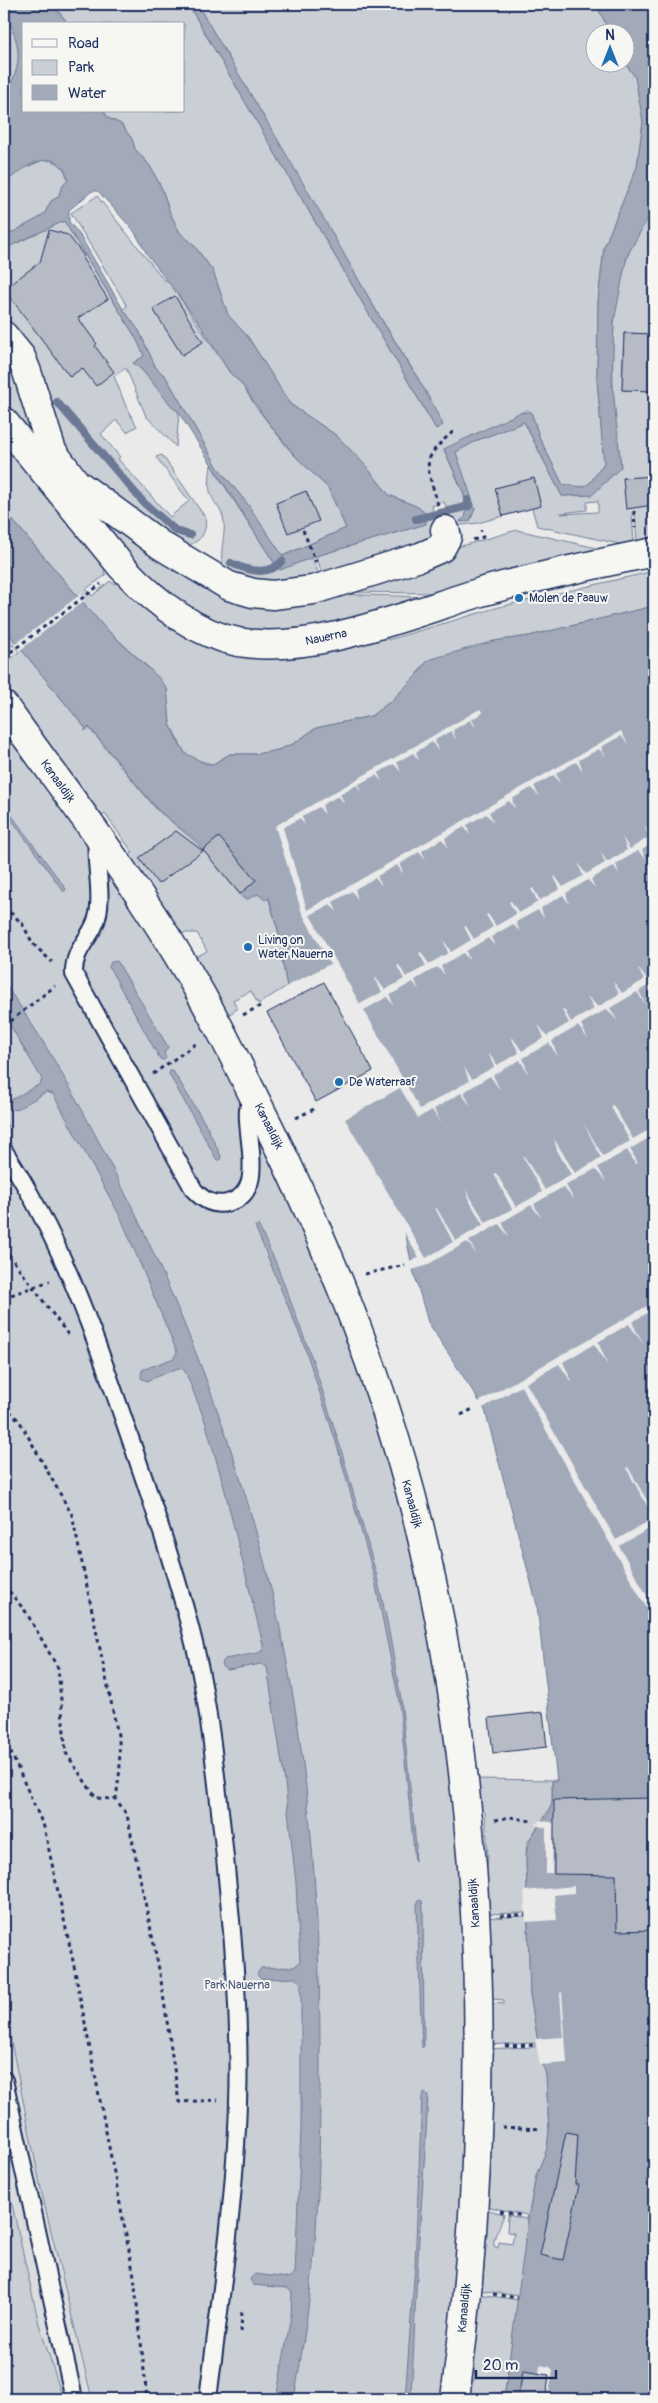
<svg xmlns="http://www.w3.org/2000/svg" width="658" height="2403" viewBox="0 0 658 2403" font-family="Pangolin,sans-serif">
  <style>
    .built { fill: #dadcde }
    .green { fill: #caced5; stroke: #727e9a; fill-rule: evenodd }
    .water { fill: #a2aaba; stroke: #6c7995; fill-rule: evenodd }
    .pier { fill: #e9eae9 }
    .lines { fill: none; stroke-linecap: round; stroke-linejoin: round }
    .stream { stroke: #6c7995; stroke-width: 8 }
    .building { fill: #b6bbc6; stroke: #1b2f5e }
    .service-casing { stroke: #1b2f5e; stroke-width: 20 }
    .minor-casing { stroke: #1b2f5e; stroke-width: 31 }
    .tertiary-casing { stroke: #1b2f5e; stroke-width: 31 }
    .path { stroke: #1b2f5e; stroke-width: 3; stroke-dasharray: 4 4; stroke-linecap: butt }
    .service { stroke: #f6f6f2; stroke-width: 16 }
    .minor { stroke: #f6f6f2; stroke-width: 28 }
    .tertiary { stroke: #f6f6f2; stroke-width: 28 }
    .poi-dot { fill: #1f6fb2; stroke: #f6f6f2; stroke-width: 2 }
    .labels { text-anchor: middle; stroke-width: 4; stroke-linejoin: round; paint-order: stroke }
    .poi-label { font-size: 12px; fill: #1b2f5e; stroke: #f6f6f2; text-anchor: start }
    .street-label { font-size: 12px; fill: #1b2f5e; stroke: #f6f6f2 }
    .park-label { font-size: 12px; fill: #47577c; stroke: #f6f6f2 }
  </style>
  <rect width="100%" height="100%" fill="#e9eae9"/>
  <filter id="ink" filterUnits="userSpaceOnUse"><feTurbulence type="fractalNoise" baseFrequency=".02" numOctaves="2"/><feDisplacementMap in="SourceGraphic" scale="10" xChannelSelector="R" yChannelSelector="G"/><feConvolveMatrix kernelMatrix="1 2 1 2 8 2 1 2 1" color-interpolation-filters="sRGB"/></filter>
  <g filter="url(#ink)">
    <!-- built -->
    <path class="built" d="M4 2007 42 2194 91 2399H4Z"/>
    <!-- green -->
    <path class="green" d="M52 4H188L436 429 442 424C421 378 391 337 366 293 310 196 254 100 197 4H596L610 32H596V62L625 63 635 77 643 121 637 167 604 247 598 302 597 379 604 463 590 483 583 487 563 485 540 439 531 412 527 410 444 450 464 494 466 517 460 521H470L475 508 455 452 478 440 524 422 562 496 592 495 621 467C610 387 601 274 654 207V334L624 333 622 390 654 391V540L637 544 635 513H632L634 544 624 545 537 526 532 508 478 523 454 526 444 502 432 506C436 523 439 535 426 547 388 559 249 618 225 571 217 555 226 538 224 522 223 510 215 505 211 495 208 487 210 473 211 465L273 561 280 570 312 557 320 577 323 576 316 556 426 524V514L418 507 389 495 365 465 337 436 290 404 248 337 228 315 213 271 193 244 180 233 170 213 162 189 150 166 135 149 132 139 121 124 108 118 104 111H184V24H69ZM598 501V512L561 514V513L587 510V502Z
      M14 31C24 53 19 76 4 94V36Z
      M43 160C58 160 64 166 68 180L62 187 58 197 51 201 45 213 37 219 4 237V184L18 171Z
      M97 196 165 281 167 279 172 286 230 373 241 383 256 407 291 452 328 488 346 528 282 556 246 502 218 468 166 377 156 368 139 331 123 309 127 306 71 213Z
      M64 221 136 338 145 356 133 363 141 369 179 413 176 447 146 416 126 368 114 376 127 409 137 426 127 432 116 420 101 434 120 457 118 459 170 517 189 501 156 457 162 455 205 517C208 532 200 543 185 546L70 465 4 323V249Z
      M4 345 41 448 4 403Z
      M4 441 106 567 104 572 106 575 86 589 92 596 110 581 114 584 119 583 180 631 386 635 388 640 499 607 654 571V606L529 636 494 641 423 665 417 675 391 701 371 716 316 728 293 744 278 750 256 754H230L213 764 196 760 185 753 170 724 167 689 147 666 104 627 4 510Z
      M82 499 209 582 335 594 427 597C359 617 277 652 208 618 181 605 157 584 136 563 116 544 100 520 82 499Z
      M517 530 592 547 599 549V552L440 593 340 592 458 547Z
      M4 628 86 729 84 731 89 728 157 810 197 843 244 899 258 894 268 897 287 960H282L287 986 258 1004 251 991 233 1000 237 1009 228 1015 194 958 207 951 197 933H172L122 861 133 853 105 814 94 821 4 695V665L19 652 13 645 4 651Z
      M4 718 191 990 350 1327 433 1620 458 1852 472 2100 450 2399H92L42 2194 4 2007Z
      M469 1779 557 1780V1782L552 1781V1805L527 1843 526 1856 530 1994 541 2060 546 2074 549 2132 547 2149 536 2176 529 2213 519 2296 472 2289V2286H482L484 2266 480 2265 484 2209 504 2214C502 2225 492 2236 494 2246L498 2248 499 2242 512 2244 514 2233 507 2232 508 2215 526 2219 527 2215 485 2206V2194L489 2193 490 2173 480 2172 481 2149H491L492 2128 482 2127 483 2093H493V2072L483 2071V2049L535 2047V2043L483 2045 482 2005H492V2003L504 2004V2000L492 1999V1983H482L480 1918 525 1916V1913L479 1914 488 1858 485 1812 472 1801Z
      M4 2169 39 2324 63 2399H4Z
      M471 2293 518 2300 504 2399H460L463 2380 474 2381 475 2364 465 2362Z"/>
    <!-- water -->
    <path class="water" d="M4 4H52L69 24H24V111H104L108 118 121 124 132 139 135 149 150 166 162 189 170 213 180 233 193 244 213 271 228 315 248 337 290 404 337 436 365 465 389 495 418 507 426 514V524L316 556 280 570 273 561 177 410 174 409 141 369 133 363 144 356 136 338 64 221 4 249V237L37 219 45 213 51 201 58 197 62 187 68 180C59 141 22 168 4 184V94C21 72 22 49 10 24L5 22ZM92 191H98L134 231 147 254 197 320 230 373 241 383 268 422 298 459 328 488 346 528 283 556 246 502 218 468 166 377 156 368 139 331 123 309 79 234 69 222V210Z
      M188 4H197C253 99 311 194 365 291 389 336 421 378 443 425L436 429Z
      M596 4H654V207L627 256 614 321 612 381 621 467 592 495 562 496 524 422 478 440 456 452 475 508 470 521 460 522 466 516 464 494 444 449 519 413 531 412 540 439 563 485 583 487 590 483 604 463 597 379 598 302 604 247 637 167 643 121 635 77 625 63 626 32H610Z
      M4 510 104 627 158 677 167 689 170 724 177 740 185 753 206 764H213L230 754H256L278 750 293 744 316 728 371 716 391 701 417 675 428 660 494 641 529 636 654 606V2399H504L529 2213 536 2176 547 2149 549 2132 546 2074 541 2060 530 1994 526 1856C529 1829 545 1826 551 1806 554 1799 552 1788 552 1781H557L537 1605 485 1410 428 1322 412 1266 404 1227 352 1137 287 986 282 960 286 959 269 898 265 900 258 894 248 899 243 898 198 842 157 809 89 727 86 729 4 628Z
      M4 805 66 889 65 891H63L4 809Z
      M117 961 168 1047 164 1054 166 1057 164 1060 160 1059 109 967 111 962Z
      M4 983C55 1054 94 1131 133 1209 192 1332 240 1460 272 1593 308 1743 320 1897 320 2051 320 2110 320 2170 316 2230 312 2286 304 2343 294 2399H276L291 2316 292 2292 287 2288 253 2285 250 2279 255 2274 288 2278 295 2273 301 2129V1983L295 1978 261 1979 257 1974 261 1968 294 1967 300 1962 296 1883 285 1783 267 1667 261 1664 228 1670 224 1668 222 1663 225 1659 258 1653 263 1650V1644L224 1487 205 1421 186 1373 183 1369 178 1368 147 1381 141 1378 142 1370 174 1358 177 1352 121 1218 53 1094 46 1092 16 1110 12 1109 9 1105 11 1100 40 1084 42 1079 4 1015Z
      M170 1071H173L206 1125 221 1156 220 1160H217L169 1074Z
      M258 1225 276 1263 313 1361 340 1446 376 1573 387 1621 401 1699 416 1846 415 1861 399 1701 374 1576 336 1442 304 1345 255 1226Z
      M419 1900 422 1901 423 1908 424 2046 422 2048 417 1904Z
      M425 2093 428 2096C425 2162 419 2227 416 2292 414 2328 414 2363 410 2399H405L415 2265 422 2096Z"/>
    <!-- pier -->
    <path class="pier" d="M81 594 85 600 19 651 14 645Z
      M480 709 483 713 472 719 476 728 470 720 453 730 456 740 451 731 435 740 438 751 432 742 416 752 419 761 413 753 397 762 401 772 394 764 378 773 382 782 376 775 359 784 362 794 357 785 340 794 345 804 338 796 322 805 325 815 319 807 302 816 305 826 300 818 283 828 307 910 621 731 628 744 621 736 601 747 606 757 599 749 579 760 583 771 576 762 556 773 560 784 554 775 534 786 539 796 531 788 512 799 515 809 509 801 489 812 494 822 486 814 467 825 470 835 464 827 445 838 448 848 442 839 422 851 426 861 419 852 400 864 403 874 397 865 377 876 382 886 375 878 355 889 358 900 352 891 333 902 337 912 330 904 310 915 360 1004 382 992 375 979 376 978 385 990 404 979 397 966 399 965 406 977 426 966 419 953 421 952 429 964 448 953 443 939 451 952 471 940 464 927 466 926 474 939 493 927 486 915 488 914 496 926 516 914 509 902 511 901 519 913 538 902 531 889 533 888 540 900 560 889 554 877 555 876 563 887 583 876 578 863 586 874 605 863 600 850 607 862 627 850 622 837 630 849 649 837 644 825 652 836 654 835V842L642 850 646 859 638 851 616 864 619 874 614 866 591 879 595 888 588 880 566 893 569 904 563 895 541 908 544 918 538 910 516 922 520 932 513 924 491 937 495 946 488 938 466 951 470 961 463 953 441 966 445 975 437 967 415 980 419 990 413 982 390 995 393 1005 387 997 364 1010 420 1109 469 1081 464 1067 472 1079 494 1067 488 1052 497 1065 519 1053 512 1039 513 1038 522 1051 544 1038 538 1024 547 1036 569 1023 562 1010 564 1009 571 1022 594 1009 587 996 598 1007 619 994 613 981 622 993 644 980 637 967 647 979 654 974V982L639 991 646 1006 637 992 610 1008 618 1022 607 1009 581 1024 588 1039 578 1026 552 1041 558 1057 549 1043 523 1058 528 1074 520 1060 493 1075 500 1090 490 1076 464 1092 471 1107 461 1093 434 1109 441 1124 432 1110 418 1118 400 1088 345 1119 426 1258 453 1242 435 1208 436 1207 456 1241 483 1225 469 1200 466 1190 486 1223 512 1209 494 1174 496 1173 516 1207 542 1192 523 1157 524 1156 545 1190 571 1175 557 1150 554 1139 575 1173 601 1158 583 1122 603 1156 630 1141 611 1107 613 1105 633 1139 654 1127V1135L630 1149 638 1163 636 1164 627 1150 598 1167 606 1182 595 1169 566 1185 574 1200 563 1187 534 1204 541 1218 531 1205 502 1222 509 1237 499 1224 469 1241 477 1255 467 1242 425 1266 412 1270 407 1255 409 1261 419 1258 350 1138 291 1028 285 987 330 964 302 913 275 826Z
      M654 1302V1309L632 1322 643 1344 629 1324 598 1342 608 1365 594 1344 563 1362 573 1384 559 1364 526 1383 616 1540 654 1518 626 1468 628 1467 654 1513V1526L619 1546 654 1608V1621L521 1386 481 1409 477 1403Z
      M540 1820 554 1823 552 1873H546V1828L535 1825Z
      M574 1886V1893L554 1895 557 1920 526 1922 524 1891Z
      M562 1992 567 2063 540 2065 535 2039 563 2037 560 1993Z
      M540 2365 550 2367 553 2370 548 2399H546L549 2376 539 2374Z"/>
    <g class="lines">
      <!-- stream -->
      <path class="stream" d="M57 402 144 503 176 531 190 535
        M416 519 469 506 468 500
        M231 563C246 570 269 577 282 561"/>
    </g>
    <!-- building -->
    <path class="building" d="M49 230 68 235 84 256 82 258 108 299 78 318 97 344 95 346 114 372 96 386 82 368 70 377 4 289 40 262Z
      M175 296 203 342 182 355 153 309Z
      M624 333 654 334V391L622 390Z
      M654 476V505L626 509 623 478Z
      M534 478 541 506 503 516 495 488Z
      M306 491 319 521 288 533 276 503Z
      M176 831 203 851 158 884 139 858Z
      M219 837 256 880 240 894 203 850Z
      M324 982 373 1071 316 1102 267 1013Z
      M543 1712 547 1747 493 1753 489 1718Z
      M654 1798V1930L617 1931 616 1875 554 1874V1800Z
      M566 2132 578 2134 575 2185H579L563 2260 540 2255Z
      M523 2371 549 2375 546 2399H518Z"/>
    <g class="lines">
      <!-- service casing -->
      <g class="service-casing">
        <path id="service" d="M97 836C94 862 103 890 98 914 94 937 73 947 74 974L194 1190C203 1200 213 1206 227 1203 268 1194 245 1137 248 1110 248 1106 251 1100 253 1096
          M4 1151C60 1236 94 1333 127 1429 152 1502 178 1576 196 1651 210 1712 216 1776 223 1838 232 1926 241 2014 238 2103 235 2202 220 2301 208 2399
          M4 2080 74 2399"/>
      </g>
      <!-- minor casing -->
      <g class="minor-casing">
        <path id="minor" d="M4 336 21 357 27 372 52 451 76 483 162 546 229 586 253 593 273 595 313 590 420 557 441 548 447 537 445 530
          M4 706C65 792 131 876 185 967 216 1018 242 1073 269 1127 332 1254 385 1388 419 1525 488 1808 493 2111 455 2399"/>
      </g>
      <!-- tertiary casing -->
      <g class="tertiary-casing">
        <path id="tertiary" d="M4 422 122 567C153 600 193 633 238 642 313 655 409 614 481 592 538 576 596 564 654 552"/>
      </g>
      <!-- path -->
      <path class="path" d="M438 505C427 464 418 461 454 431
        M634 511 635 528
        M303 530 316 562
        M473 540 483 537 481 530
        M4 657 101 584
        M4 907 22 923 33 944 52 962
        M243 1015 260 1006
        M4 1026 55 986
        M153 1074 197 1043
        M296 1118 314 1109
        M4 1124 10 1130
        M4 1248 69 1336
        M365 1274 405 1265
        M11 1295 50 1281
        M4 1405 20 1422 72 1515 119 1740 120 1769 116 1799
        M461 1415 473 1409
        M4 1585 26 1612 58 1668 66 1753 96 1798 116 1799 127 1815 160 1974 179 2102 218 2100
        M4 1737 44 1827 73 1961 134 2276 147 2399
        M495 1820 510 1817 531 1821
        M500 1916 525 1915
        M505 2046 535 2045
        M502 2127 542 2129
        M500 2211 523 2216
        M493 2294 518 2298
        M241 2332 242 2311"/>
      <!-- service -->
      <use href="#service" class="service"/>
      <!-- minor -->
      <use href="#minor" class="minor"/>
      <!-- tertiary -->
      <use href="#tertiary" class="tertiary"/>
    </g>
  </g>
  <!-- markers -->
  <g class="poi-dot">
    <circle cx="519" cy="598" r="5"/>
    <circle cx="248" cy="947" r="5"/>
    <circle cx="339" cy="1082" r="5"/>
  </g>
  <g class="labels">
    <!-- poi labels -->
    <g class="poi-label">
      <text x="529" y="602">Molen de Paauw</text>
      <text x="258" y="944">Living on<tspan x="258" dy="14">Water Nauerna</tspan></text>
      <text x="349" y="1086">De Waterraaf</text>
    </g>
    <!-- street labels -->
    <g class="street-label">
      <text transform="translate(326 637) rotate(-12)" y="4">Nauerna</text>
      <text transform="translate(58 781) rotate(54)" y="4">Kanaaldijk</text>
      <text transform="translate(269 1126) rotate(63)" y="4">Kanaaldijk</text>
      <text transform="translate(412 1504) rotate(75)" y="4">Kanaaldijk</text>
      <text transform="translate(474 1903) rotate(-94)" y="4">Kanaaldijk</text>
      <text transform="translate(464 2308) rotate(-85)" y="4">Kanaaldijk</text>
    </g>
    <!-- park labels -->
    <g class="park-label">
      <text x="237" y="1989">Park Nauerna</text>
    </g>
  </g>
  <!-- margin -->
  <rect width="658" height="2403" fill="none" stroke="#f6f6f2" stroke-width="20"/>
  <rect x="10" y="10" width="638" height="2383" fill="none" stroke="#1b2f5e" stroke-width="2" filter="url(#ink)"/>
  <!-- legend -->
  <rect x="22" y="22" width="162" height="90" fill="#f6f6f2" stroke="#9ea6b7"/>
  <rect x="32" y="39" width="25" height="8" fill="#f6f6f2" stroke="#9ea6b7"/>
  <text x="68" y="48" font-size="15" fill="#1b2f5e">Road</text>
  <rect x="32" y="60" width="25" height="15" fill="#caced5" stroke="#9ea6b7"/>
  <text x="68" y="72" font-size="15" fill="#1b2f5e">Park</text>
  <rect x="32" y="85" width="25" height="15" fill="#a2aaba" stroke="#9ea6b7"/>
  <text x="68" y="98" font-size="15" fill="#1b2f5e">Water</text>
  <!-- north arrow -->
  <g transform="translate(610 48)"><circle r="24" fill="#f6f6f2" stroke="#9ea6b7"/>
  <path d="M0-4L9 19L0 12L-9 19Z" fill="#1f6fb2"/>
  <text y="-8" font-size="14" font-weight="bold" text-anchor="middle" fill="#1b2f5e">N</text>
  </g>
  <!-- scale -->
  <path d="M476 2370v8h80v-8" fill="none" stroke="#1b2f5e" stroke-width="2.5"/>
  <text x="483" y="2370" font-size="15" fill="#1b2f5e" stroke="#f6f6f2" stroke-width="4" paint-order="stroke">20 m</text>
</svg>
